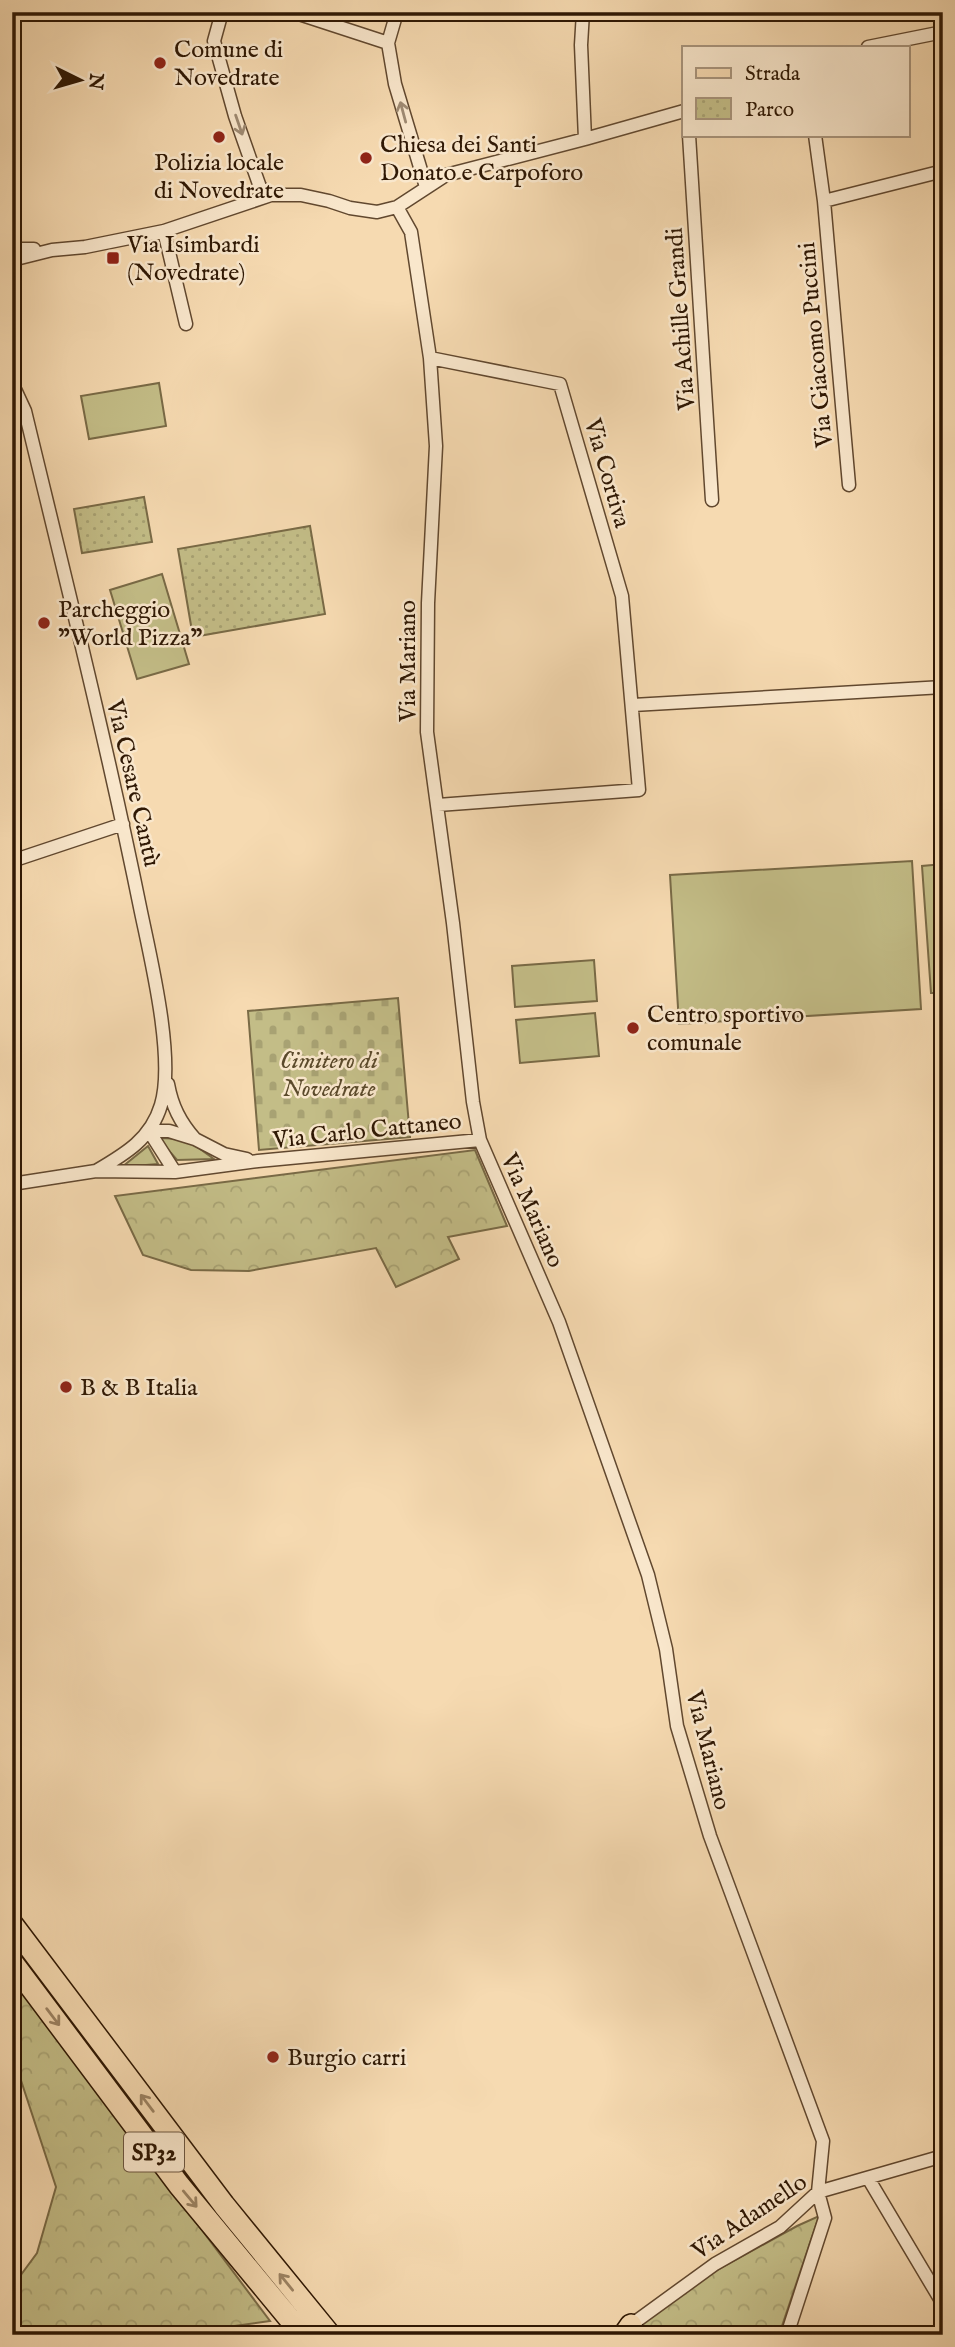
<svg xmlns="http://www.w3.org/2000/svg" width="955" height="2347" viewBox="0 0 955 2347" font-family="'IM FELL English',serif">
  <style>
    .grass { fill: #c3bd87; stroke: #796a46; stroke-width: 2 }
    .forest { fill: url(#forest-crowns); stroke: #796a46; stroke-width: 2 }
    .cemetery { fill: url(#cemetery-stones); stroke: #796a46; stroke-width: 2 }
    .park { fill: url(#park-dots); stroke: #796a46; stroke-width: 2 }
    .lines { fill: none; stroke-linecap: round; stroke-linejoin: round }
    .minor-casing { stroke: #61482f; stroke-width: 15 }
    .primary-casing { stroke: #2f1804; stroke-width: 24 }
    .minor { stroke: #f9e7cc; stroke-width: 12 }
    .primary { stroke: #f6dab1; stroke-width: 21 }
    .oneway { stroke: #9e8a72 }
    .oneway2 { stroke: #9c8363 }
    .poi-dot { fill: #8f2418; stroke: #f9e7cc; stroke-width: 2.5 }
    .labels { text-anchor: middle; stroke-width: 5; stroke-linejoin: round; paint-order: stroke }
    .shield { fill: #f9e7cc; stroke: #6c5640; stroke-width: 2 }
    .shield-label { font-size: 23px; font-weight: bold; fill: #2f1804 }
    .poi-label { font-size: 24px; fill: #2f1804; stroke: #f9e7cc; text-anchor: start }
    .street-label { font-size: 24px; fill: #2f1804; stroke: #f9e7cc }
    .park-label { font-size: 24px; font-style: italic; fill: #5b4a2b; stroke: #f9e7cc }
  </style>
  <defs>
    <pattern id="forest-crowns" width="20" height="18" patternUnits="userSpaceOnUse" patternTransform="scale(1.75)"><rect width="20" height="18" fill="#c3bd87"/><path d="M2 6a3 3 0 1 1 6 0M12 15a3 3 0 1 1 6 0" fill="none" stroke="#a8a273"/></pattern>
    <pattern id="cemetery-stones" width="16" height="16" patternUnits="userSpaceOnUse" patternTransform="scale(1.75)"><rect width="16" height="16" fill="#c3bd87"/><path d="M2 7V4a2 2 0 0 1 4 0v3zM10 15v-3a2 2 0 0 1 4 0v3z" fill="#a8a273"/></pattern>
    <pattern id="park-dots" width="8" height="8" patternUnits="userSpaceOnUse" patternTransform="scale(1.75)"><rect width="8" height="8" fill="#c3bd87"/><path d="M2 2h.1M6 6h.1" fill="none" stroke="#a8a273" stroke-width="1.8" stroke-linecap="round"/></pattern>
  </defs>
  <rect width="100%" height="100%" fill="#f6dab1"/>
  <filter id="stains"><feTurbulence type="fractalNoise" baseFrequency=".00286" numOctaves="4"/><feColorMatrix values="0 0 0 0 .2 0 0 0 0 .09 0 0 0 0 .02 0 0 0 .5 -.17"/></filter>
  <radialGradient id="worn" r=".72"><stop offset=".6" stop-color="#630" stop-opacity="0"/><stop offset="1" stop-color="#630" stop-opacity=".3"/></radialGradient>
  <!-- grass -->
  <path class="grass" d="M159 383 166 426 89 439 81 396Z
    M162 574 189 664 137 679 110 590Z
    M912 861 921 1009 679 1024 670 875Z
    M943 864V993H931L922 866Z
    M594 960 597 1001 515 1007 512 966Z
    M595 1013 599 1056 520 1063 516 1020Z
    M158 1138 186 1139 214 1159 177 1160Z
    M148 1146 158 1164 122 1167Z"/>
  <!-- forest -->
  <path class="forest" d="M475 1150 507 1226 448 1237 459 1259 396 1287 376 1248 249 1271 191 1270 143 1255 115 1196Z
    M12 1976 270 2321 170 2335H12V2287L37 2253 56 2187 12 2053Z
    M819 2216 779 2335H618L634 2316 797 2226Z"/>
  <!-- cemetery -->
  <path class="cemetery" d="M398 998 410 1137 259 1150 248 1011Z"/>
  <!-- park -->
  <path class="park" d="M144 497 152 542 82 553 74 509Z
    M310 526 325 614 193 637 178 549Z"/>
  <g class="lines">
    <!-- minor casing -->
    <g class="minor-casing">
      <path id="minor" d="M222 12 214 41 235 116 260 187 271 195
        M293 12 388 43 395 84 426 187
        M583 12 581 45 585 139
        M388 43 397 12
        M868 47 943 32
        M689 135 712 500
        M815 135 824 201 849 485
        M824 201 943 171
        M397 207 411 232 430 358 436 446 428 603 427 732 453 923 473 1102 480 1140 559 1322 648 1575 666 1649 677 1726 710 1836 823 2141 818 2192 825 2218 787 2335
        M164 231 186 324
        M12 249H34
        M12 260 52 250 85 247 164 231 271 195H301L329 201 350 208 377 212 397 207 446 175 585 139 684 111
        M430 358 560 384 622 596 639 790 438 805
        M12 383 25 411C65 577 107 744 141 912 151 960 175 1059 161 1105 151 1139 125 1154 96 1171
        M633 705 943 687
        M12 861 123 824
        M168 1084C172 1106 180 1122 195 1139
        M149 1131H169L195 1139 224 1154 247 1159
        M149 1131 175 1172
        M12 1184 96 1171 175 1172 258 1161 480 1140
        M868 2178 943 2304
        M631 2325 715 2264 780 2227 818 2192 943 2156"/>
    </g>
    <!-- primary casing -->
    <g class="primary-casing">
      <path id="primary" d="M12 1924 224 2205 330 2335
        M12 1962 179 2185 303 2335
        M624 2335 631 2325"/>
    </g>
    <!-- minor -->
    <use href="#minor" class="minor"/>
    <!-- primary -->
    <use href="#primary" class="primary"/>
  </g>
  <!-- one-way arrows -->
  <defs><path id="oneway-shaft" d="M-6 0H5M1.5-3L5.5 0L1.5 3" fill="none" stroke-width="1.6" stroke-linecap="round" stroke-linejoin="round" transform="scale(1.75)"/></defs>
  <g class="oneway">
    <use href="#oneway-shaft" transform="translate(403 112) rotate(-105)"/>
    <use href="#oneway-shaft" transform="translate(239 125) rotate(71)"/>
  </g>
  <g class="oneway2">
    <use href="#oneway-shaft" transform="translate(53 2017) rotate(53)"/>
    <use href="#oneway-shaft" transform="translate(147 2103) rotate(-127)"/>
    <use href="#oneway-shaft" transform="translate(190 2199) rotate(50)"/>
    <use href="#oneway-shaft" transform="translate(286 2282) rotate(-129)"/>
  </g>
  <!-- markers -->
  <g class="poi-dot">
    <circle cx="160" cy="63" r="7"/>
    <circle cx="219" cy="137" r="7"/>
    <circle cx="366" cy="158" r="7"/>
    <rect x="106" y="251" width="14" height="14" rx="3.5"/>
    <circle cx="44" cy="623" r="7"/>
    <circle cx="633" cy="1028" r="7"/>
    <circle cx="66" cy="1387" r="7"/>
    <circle cx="273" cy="2057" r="7"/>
  </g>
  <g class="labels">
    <!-- shield labels -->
    <rect class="shield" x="124" y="2132.5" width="60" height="39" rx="5"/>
    <g class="shield-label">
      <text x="154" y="2160">SP32</text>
    </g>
    <!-- poi labels -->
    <g class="poi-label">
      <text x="174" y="57">Comune di<tspan x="174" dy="28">Novedrate</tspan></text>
      <text x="380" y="152">Chiesa dei Santi<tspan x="380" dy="28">Donato e Carpoforo</tspan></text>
      <text x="219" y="170" text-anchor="middle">Polizia locale<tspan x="219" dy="28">di Novedrate</tspan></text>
      <text x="127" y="252">Via Isimbardi<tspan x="127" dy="28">(Novedrate)</tspan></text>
      <text x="58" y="617">Parcheggio<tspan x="58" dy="28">"World Pizza"</tspan></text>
      <text x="647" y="1022">Centro sportivo<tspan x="647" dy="28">comunale</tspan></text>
      <text x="80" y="1395">B &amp; B Italia</text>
      <text x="287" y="2065">Burgio carri</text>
    </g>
    <!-- street labels -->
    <g class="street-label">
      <text transform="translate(680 319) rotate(-94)" y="8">Via Achille Grandi</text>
      <text transform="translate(815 345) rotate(-95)" y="8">Via Giacomo Puccini</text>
      <text transform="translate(608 473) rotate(74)" y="8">Via Cortiva</text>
      <text transform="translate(407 661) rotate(-90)" y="8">Via Mariano</text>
      <text transform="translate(134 783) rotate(77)" y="8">Via Cesare Cantù</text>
      <text transform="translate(367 1130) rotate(-6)" y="8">Via Carlo Cattaneo</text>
      <text transform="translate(533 1210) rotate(66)" y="8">Via Mariano</text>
      <text transform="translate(709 1750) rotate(76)" y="8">Via Mariano</text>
      <text transform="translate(749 2216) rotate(-34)" y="8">Via Adamello</text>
    </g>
    <!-- park labels -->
    <g class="park-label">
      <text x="329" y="1068">Cimitero di<tspan x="329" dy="28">Novedrate</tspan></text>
    </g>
  </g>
  <!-- margin -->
  <rect width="955" height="2347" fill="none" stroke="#f6dab1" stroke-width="42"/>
  <rect x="14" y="14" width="927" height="2319" fill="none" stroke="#2f1804" stroke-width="3.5"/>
  <rect x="21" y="21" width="913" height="2305" fill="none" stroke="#2f1804" stroke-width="2"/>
  <!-- legend -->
  <rect x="682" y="46" width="228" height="91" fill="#f9e7cc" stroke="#a8947c" stroke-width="2"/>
  <rect x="696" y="68" width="35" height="10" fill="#f6dab1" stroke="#a8947c" stroke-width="2"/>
  <text x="745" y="80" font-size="21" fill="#2f1804">Strada</text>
  <rect x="696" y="98" width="35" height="21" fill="url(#park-dots)" stroke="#a8947c" stroke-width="2"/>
  <text x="745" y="116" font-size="21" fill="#2f1804">Parco</text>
  <!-- north arrow -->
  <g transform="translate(80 80) rotate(95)" stroke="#f9e7cc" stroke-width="5" paint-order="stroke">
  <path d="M0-5L12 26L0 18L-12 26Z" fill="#2f1804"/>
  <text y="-10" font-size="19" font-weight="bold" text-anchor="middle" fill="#2f1804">N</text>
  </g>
  <rect width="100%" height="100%" filter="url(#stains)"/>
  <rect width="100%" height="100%" fill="url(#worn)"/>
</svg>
